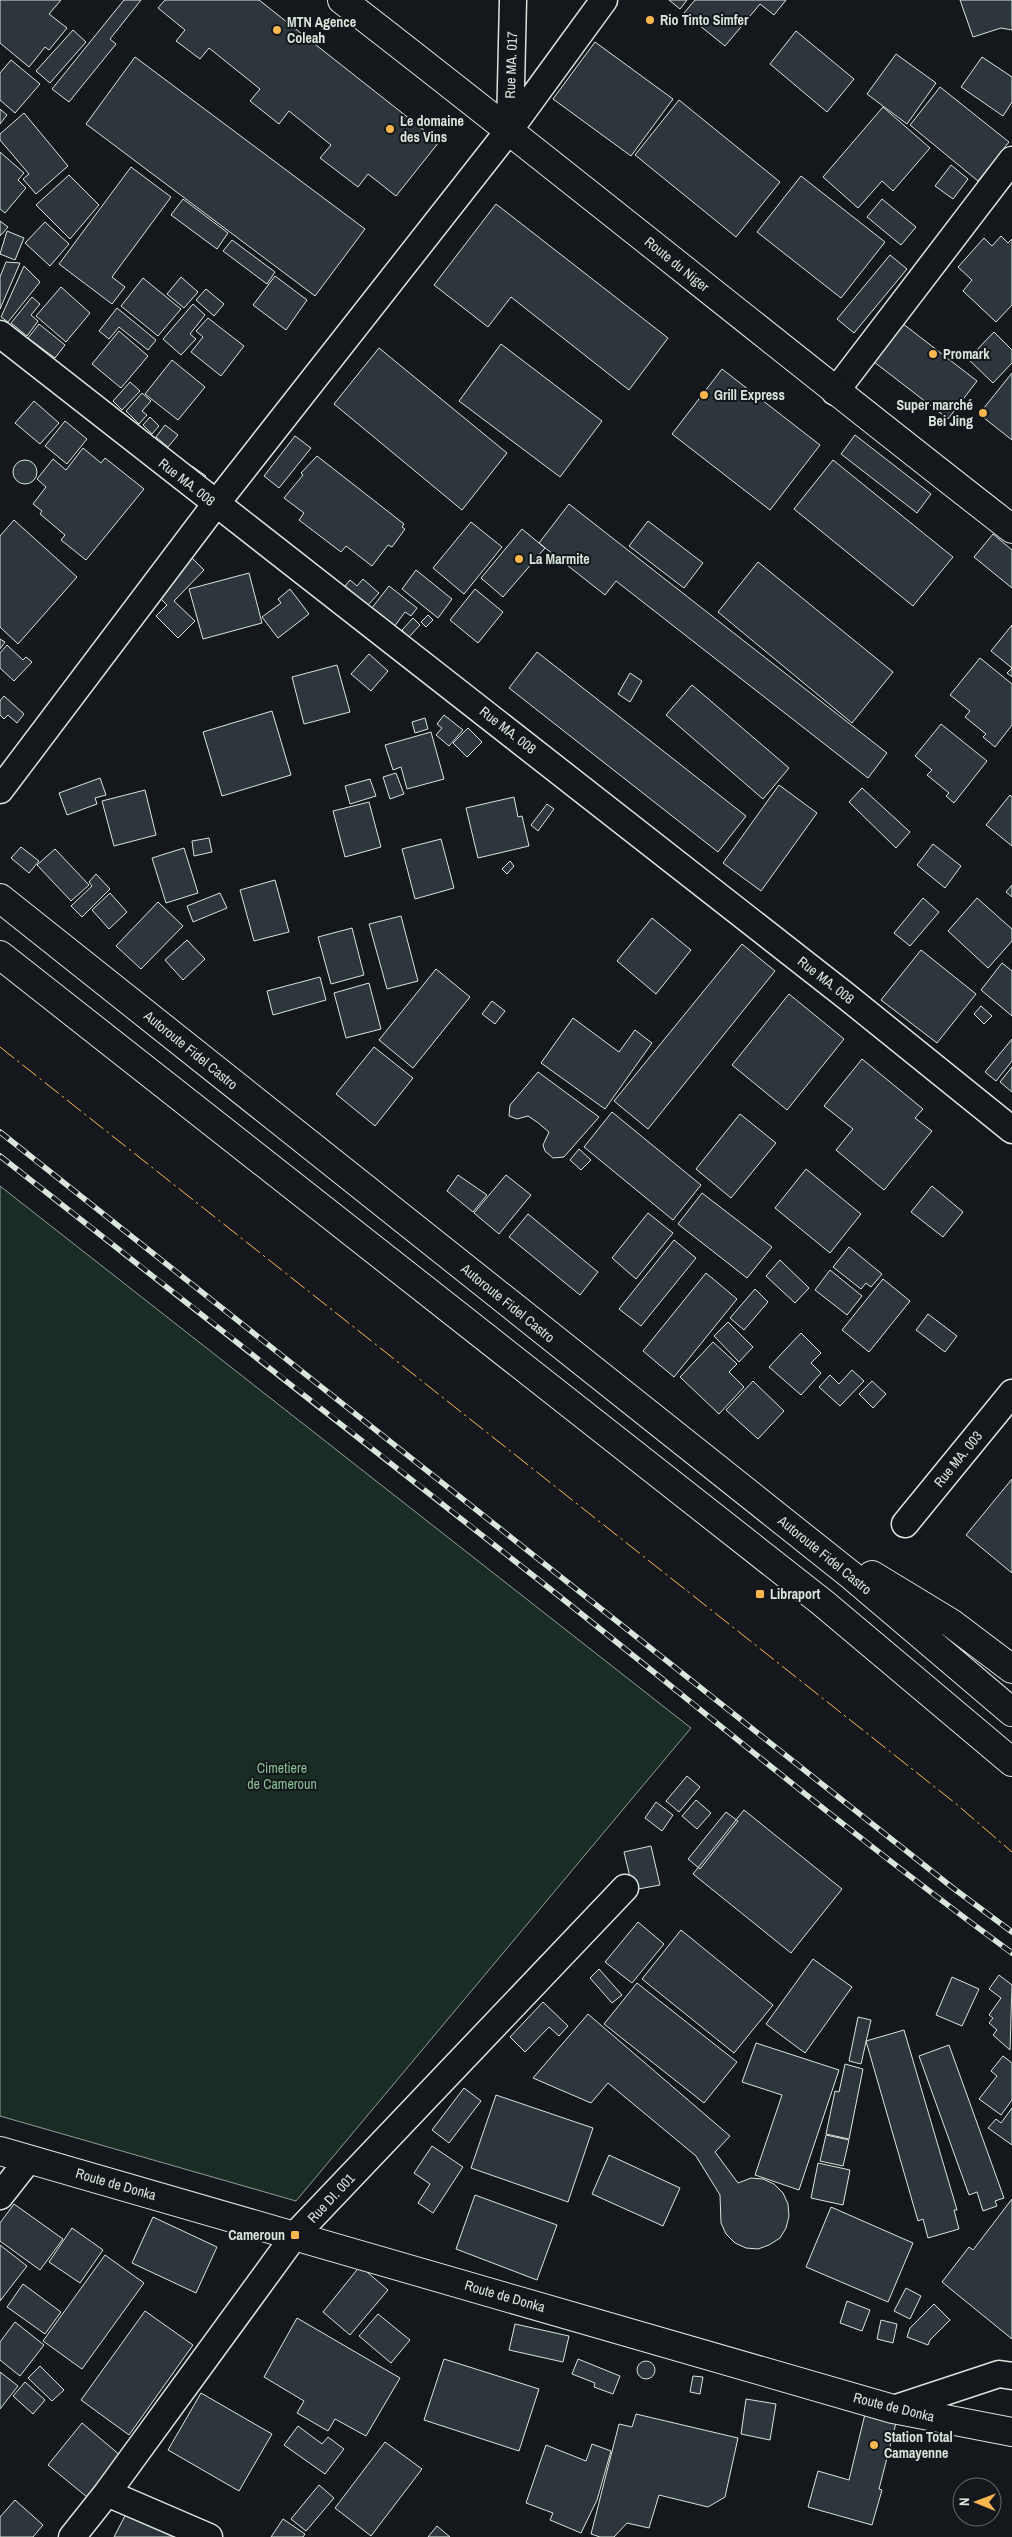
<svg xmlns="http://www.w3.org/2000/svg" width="1012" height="2537" viewBox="0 0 1012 2537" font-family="'Archivo Narrow',sans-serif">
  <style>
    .green { fill: #1a2d24; stroke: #939e99 }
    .building { fill: #2c363c; stroke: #d8e6dc }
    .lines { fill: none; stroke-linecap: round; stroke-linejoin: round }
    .minor-casing { stroke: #d8e6dc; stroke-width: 29 }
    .primary-casing { stroke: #d8e6dc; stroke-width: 30 }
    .trunk-casing { stroke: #d8e6dc; stroke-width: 30 }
    .minor { stroke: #14181c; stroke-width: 26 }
    .primary { stroke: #14181c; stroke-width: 28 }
    .trunk { stroke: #14181c; stroke-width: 28 }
    .rail-casing { stroke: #d8e6dc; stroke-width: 5.5 }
    .rail { stroke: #14181c; stroke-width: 4; stroke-dasharray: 11; stroke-linecap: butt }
    .power { stroke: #ffb74d; stroke-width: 1; stroke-dasharray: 18 4 2.5 4; stroke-linecap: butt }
    .poi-dot { fill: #ffb74d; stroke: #14181c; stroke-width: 2 }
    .labels { text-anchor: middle; stroke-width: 4; stroke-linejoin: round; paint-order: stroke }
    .poi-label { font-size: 14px; font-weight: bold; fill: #d8e6dc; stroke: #14181c; text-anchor: start }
    .street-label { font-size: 14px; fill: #d8e6dc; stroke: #14181c }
    .park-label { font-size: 14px; fill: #8ac095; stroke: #14181c }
  </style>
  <rect width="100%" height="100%" fill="#14181c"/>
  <!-- green -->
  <path class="green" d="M0 1186 691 1728 296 2201 0 2116Z"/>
  <!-- building -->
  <path class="building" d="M0 0H61L49 14 67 28 49 50 45 47 29 67 0 43Z
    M124 0H141L110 39 116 44 69 102 52 89Z
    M165 0H259L439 142 396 196 368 174 358 187 320 158 331 145 289 111 279 124 250 101 260 89 209 48 200 59 176 41 185 30 158 8Z
    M669 0H687L680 9Z
    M695 0H786L774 15 760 4 725 46 684 13Z
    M960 0H1012V30L1001 28 973 37Z
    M73 30 86 42 50 83 36 71Z
    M796 31 854 79 827 112 770 64Z
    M595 42 673 99 631 156 553 99Z
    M896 54 936 83 907 124 867 94Z
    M135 57 365 229 315 296 86 124Z
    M982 57 1012 77V102L1003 116 961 87Z
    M11 60 40 84 15 113 0 100V73Z
    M940 87 1009 142 978 181 910 125Z
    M679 100 780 182 736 237 635 155Z
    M883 107 930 148 893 191 882 181 858 208 823 177Z
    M0 109 7 115 0 124Z
    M24 113 68 166 36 194 23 179 29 174 0 140V134Z
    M0 152 24 173 18 180 26 188 5 213 0 209Z
    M951 165 968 179 953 199 935 186Z
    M131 167 171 197 112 277 125 287 112 304 59 264Z
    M69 175 99 205 70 239 36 205Z
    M801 176 885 242 841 298 757 232Z
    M183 199 228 233 217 249 171 215Z
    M882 199 916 227 901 245 867 217Z
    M496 204 668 338 629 390 511 297 488 327 434 285Z
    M0 221 8 227 0 236Z
    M45 222 69 244 50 266 25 243Z
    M7 231 24 238 15 260 0 254Z
    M1001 236 1008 243 1012 239V305L996 322 963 291 972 280 958 267 984 238 992 246Z
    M232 240 275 272 267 284 223 251Z
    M890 255 907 269 854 333 837 319Z
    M6 262 20 263 0 309V277Z
    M24 266 40 282 8 322 1 317Z
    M275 276 307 300 286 330 253 305Z
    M181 277 198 292 184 308 167 294Z
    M143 278 181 309 158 336 121 306Z
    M61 287 90 313 66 342 36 316Z
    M206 289 224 304 214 316 196 300Z
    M32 297 40 304 31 315 38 321 27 336 11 323Z
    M193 304 205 315 190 334 196 339 181 355 163 339Z
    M117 308 156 340 148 350 119 327 109 339 99 331Z
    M208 318 244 346 221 376 191 352 203 337 196 331Z
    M898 320 977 381 948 419 869 358Z
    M39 324 65 345 55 358 28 338Z
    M119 331 148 356 121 388 92 364Z
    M994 332 1012 350V363L993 383 968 359Z
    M501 344 602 421 560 477 459 401Z
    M379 348 507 453 462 510 334 404Z
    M172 360 205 387 178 420 145 394Z
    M722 369 820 445 770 510 672 434Z
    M1012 373V440L979 414Z
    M130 382 140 391 122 410 113 401Z
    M142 393 151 401 142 411 147 415 139 424 126 411Z
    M34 401 59 423 40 444 15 423Z
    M150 417 159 426 152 434 143 425Z
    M65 421 87 439 67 464 45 446Z
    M165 425 178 435 168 447 156 437Z
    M855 435 931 494 917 513 841 454Z
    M295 436 311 448 279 488 264 476Z
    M83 448 101 463 105 458 144 489 86 560 61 540 65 535 40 514 42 511 33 504 46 487 37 479 53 459 66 470Z
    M317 456 404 524 402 527 405 529 392 547 388 545 372 566 346 546 341 552 299 520 304 513 284 498 303 475 301 473Z
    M13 472a12 12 0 1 1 24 0a12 12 0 1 1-24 0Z
    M833 460 953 557 913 606 794 509Z
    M192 466 206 476 200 484 186 474Z
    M569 504 887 753 868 778 616 581 605 595 539 543Z
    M14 520 77 577 18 644 0 627V536Z
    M648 521 703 563 684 588 629 546Z
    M471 522 502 547 464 594 433 568Z
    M522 529 545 548 503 597 481 578Z
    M993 534 1012 550V588L974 557Z
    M191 557 204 570 174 601 195 621 178 638 156 616 167 605 156 594Z
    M758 562 893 672 852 723 718 612Z
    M416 570 452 599 438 618 402 589Z
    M249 573 262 623 203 639 189 589Z
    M363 579 379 593 368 605 345 586 350 580 357 586Z
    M389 586 417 608 411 616 405 612 394 627 371 609Z
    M290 589 309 614 278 638 262 617 281 603 278 599Z
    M475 589 503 612 478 643 450 620Z
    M428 615 433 620 426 627 421 622Z
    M413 618 420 625 409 637 402 630Z
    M1012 625V677L1007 673 1012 668 991 651Z
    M0 639 5 642 0 649Z
    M7 645 23 660 26 657 32 662 14 681 0 668V653Z
    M537 652 746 816 718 852 509 688Z
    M369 654 388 671 371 691 351 674Z
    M980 658 1012 684V725L995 747 983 737 986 734 965 717 970 711 950 695Z
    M337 665 350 712 304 724 292 677Z
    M630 673 642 681 630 702 618 694Z
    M692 685 789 768 763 799 666 715Z
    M4 696 24 714 17 723 8 715 4 719 0 715V701Z
    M272 711 291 775 222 796 203 732Z
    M444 715 463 730 449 746 436 735 442 728 437 724Z
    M425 718 428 729 415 733 412 722Z
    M941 724 987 761 954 803 946 796 949 793 927 775 932 770 915 756Z
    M468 728 482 742 467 757 453 743Z
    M431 732 444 779 407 789 401 767 393 770 385 745Z
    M396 773 404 794 390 799 383 777Z
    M100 778 106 795 95 798 97 804 67 815 59 793Z
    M370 779 376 796 350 804 345 786Z
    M779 785 817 813 761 891 723 863Z
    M862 788 910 832 896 848 849 802Z
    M145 790 156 835 114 846 102 801Z
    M1010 795 1012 797V846L986 825Z
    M514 797 518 817 522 816 529 846 478 858 466 808Z
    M369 802 381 847 345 857 333 811Z
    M547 804 554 809 538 831 531 825Z
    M209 838 212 852 194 856 192 841Z
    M441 839 454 888 415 899 402 849Z
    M933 844 961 866 945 888 917 865Z
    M21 847 39 861 29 873 11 858Z
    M184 848 198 893 166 903 152 858Z
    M55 849 89 885 71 901 37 865Z
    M510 861 514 866 507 874 502 869Z
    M96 874 110 889 82 917 71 906 92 886 89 882Z
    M275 880 289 932 254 941 240 890Z
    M1012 885V897L1006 892Z
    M110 893 127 912 109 929 92 910Z
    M220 893 227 908 193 922 187 906Z
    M923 898 939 912 910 946 894 933Z
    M977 898 1012 929V941L988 968 948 931Z
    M158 902 183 926 141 969 116 946Z
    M401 916 418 981 387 989 369 924Z
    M652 918 691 950 656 994 617 961Z
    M352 928 364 975 331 984 318 937Z
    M187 940 205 959 183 980 165 960Z
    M742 944 775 971 648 1129 614 1101Z
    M921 950 976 994 937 1043 881 1000Z
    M1002 963 1012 971V1016L981 990Z
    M436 969 470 997 413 1068 379 1040Z
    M320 977 326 1000 273 1015 267 991Z
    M369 983 381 1029 346 1038 334 993Z
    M789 994 844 1039 787 1110 732 1065Z
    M492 1001 505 1011 495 1024 482 1014Z
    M981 1006 992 1016 984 1024 974 1014Z
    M573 1018 619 1052 635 1030 652 1043 605 1109 541 1063Z
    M1012 1039V1061L996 1081 985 1072Z
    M374 1047 413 1078 375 1126 336 1094Z
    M862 1059 923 1109 915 1118 932 1131 884 1190 836 1150 853 1129 824 1106Z
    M1012 1067V1092L1000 1082Z
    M538 1072 599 1117 564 1157 553 1158 545 1151 543 1145 549 1132 537 1122 528 1116 517 1119 509 1116 510 1105Z
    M612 1112 701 1185 673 1220 584 1147Z
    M740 1114 776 1143 731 1198 696 1169Z
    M579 1149 591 1160 581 1170 570 1160Z
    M806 1169 861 1214 830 1253 775 1208Z
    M458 1175 487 1195 473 1212 447 1191Z
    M506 1175 531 1195 499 1234 474 1213Z
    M932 1186 963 1212 943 1237 911 1212Z
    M702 1193 772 1247 747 1278 678 1224Z
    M648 1213 673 1233 636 1279 612 1258Z
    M528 1214 598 1272 580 1295 509 1237Z
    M674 1240 696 1258 641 1326 619 1309Z
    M849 1247 882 1274 871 1287 866 1283 861 1289 833 1267Z
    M780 1260 809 1288 795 1303 766 1276Z
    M830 1270 862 1296 847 1315 815 1290Z
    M706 1273 737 1299 674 1377 643 1351Z
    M883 1279 910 1301 869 1352 842 1330Z
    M755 1289 768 1302 744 1330 730 1318Z
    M928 1314 957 1336 945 1352 916 1330Z
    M728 1322 753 1347 739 1362 714 1336Z
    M801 1333 821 1353 811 1363 821 1373 801 1395 769 1367Z
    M713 1342 737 1364 729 1372 744 1387 719 1414 680 1377Z
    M852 1370 864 1381 840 1406 819 1387 830 1375 839 1384Z
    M753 1381 784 1411 758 1439 726 1410Z
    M872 1381 886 1394 873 1408 859 1394Z
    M1012 1479V1573L966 1535Z
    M687 1776 700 1787 679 1812 666 1801Z
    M696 1800 711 1813 697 1829 682 1816Z
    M656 1802 673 1815 662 1831 645 1818Z
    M744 1810 842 1889 791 1953 693 1874Z
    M726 1812 738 1821 700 1869 688 1859Z
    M651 1846 660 1885 633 1890 624 1852Z
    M638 1922 664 1944 632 1983 605 1962Z
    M681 1930 773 2005 734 2053 642 1979Z
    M813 1959 852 1987 805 2053 766 2024Z
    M599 1969 622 1995 612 2003 590 1978Z
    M999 1975 1012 1985 1010 2050 993 2035 997 2030 989 2023 993 2018 989 2015 1001 1998 989 1989Z
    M952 1977 979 1989 962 2026 936 2015Z
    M637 1983 737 2062 704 2103 604 2024Z
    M543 2002 568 2026 559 2036 549 2027 525 2052 510 2037Z
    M588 2014 730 2136 715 2152 738 2183 751 2178 763 2179 774 2184 783 2193 788 2204 789 2216 786 2228 780 2238 769 2245 758 2249 746 2248 735 2243 726 2234 721 2223 720 2195 696 2156 608 2083 591 2103 533 2078Z
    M858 2017 871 2020 861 2064 849 2061Z
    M904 2030 957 2210H954L959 2229 928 2238 923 2219 918 2221 866 2041Z
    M756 2043 839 2070 799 2190 755 2175 782 2095 742 2082Z
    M949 2045 1004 2198 995 2201 997 2206 983 2211 977 2192 969 2195 919 2056Z
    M1003 2056 1012 2063V2100L1001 2115 979 2099 997 2076 991 2071Z
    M845 2064 863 2069 849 2139 826 2134 835 2091 839 2092Z
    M464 2088 481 2101 449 2143 432 2130Z
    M496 2095 593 2128 568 2202 471 2168Z
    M1012 2108V2145L988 2128 996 2119 1001 2123Z
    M826 2135 849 2140 843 2166 820 2161Z
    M432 2146 463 2167 433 2213 418 2203 430 2184 414 2173Z
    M609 2155 680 2188 663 2226 592 2194Z
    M818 2163 850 2170 843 2205 811 2198Z
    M475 2195 557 2225 537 2280 456 2249Z
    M1012 2199V2339L942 2282 969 2247 973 2250Z
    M14 2204 63 2239 40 2270 0 2241V2223Z
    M831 2207 913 2243 888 2302 806 2267Z
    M153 2217 217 2247 196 2293 132 2263Z
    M72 2228 103 2250 80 2283 49 2262Z
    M0 2245 27 2266 0 2301Z
    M105 2255 144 2283 82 2369 43 2341Z
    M360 2266 388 2290 350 2335 323 2312Z
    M23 2284 61 2312 45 2334 7 2307Z
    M906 2288 921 2296 910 2319 894 2311Z
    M847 2301 870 2310 862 2331 840 2323Z
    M934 2304 950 2320 930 2340 928 2345 907 2337 910 2328Z
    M145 2311 193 2345 129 2435 81 2400Z
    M378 2314 410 2340 391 2363 359 2336Z
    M297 2318 400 2378 366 2436 335 2419 328 2431 297 2413 304 2401 264 2377Z
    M881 2320 897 2324 893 2343 877 2339Z
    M15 2322 44 2345 20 2376 0 2360V2342Z
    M515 2324 569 2336 563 2362 509 2350Z
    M444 2359 539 2389 519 2451 424 2420Z
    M578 2359 620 2376 613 2394 594 2387 595 2383 572 2374Z
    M637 2370a9 9 0 1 1 18 0a9 9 0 1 1-18 0Z
    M40 2366 64 2390 52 2401 28 2378Z
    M0 2372 18 2386 0 2409Z
    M693 2376 703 2377 700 2394 690 2392Z
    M25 2382 45 2400 33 2414 13 2396Z
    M201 2393 272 2434 239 2491 168 2450Z
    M746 2399 776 2404 770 2440 741 2434Z
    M866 2410 897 2419 879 2489 882 2490 872 2525 808 2507 818 2471 849 2480Z
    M636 2414 738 2438 725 2497 708 2507 659 2495 649 2528 627 2523 614 2537H600L591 2534 619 2424 632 2427Z
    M82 2423 121 2456 87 2497 48 2465Z
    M298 2426 322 2444 328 2437 344 2449 325 2474 284 2445Z
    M385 2442 422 2469 371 2536 335 2508Z
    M592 2444 611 2451 597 2500 581 2533 550 2520 553 2513 526 2503 546 2445 586 2461Z
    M319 2485 334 2498 306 2531 291 2519Z
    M15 2500 43 2525 33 2537H0V2517Z
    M128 2510 183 2537H114Z
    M283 2519 305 2534 303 2537H271Z
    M437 2526 450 2537H428Z"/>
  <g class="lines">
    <!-- minor casing -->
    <g class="minor-casing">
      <path id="minor" d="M510 129 513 0
        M0 334 846 996 1012 1130
        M835 392 1012 160
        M0 790 215 505 510 129 604 0
        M905 1524 1012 1393
        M0 2196 29 2159
        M893 2409 999 2374 1012 2376
        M107 2493 209 2537
        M72 2537 107 2493 295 2235 625 1888"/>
    </g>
    <!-- primary casing -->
    <g class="primary-casing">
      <path id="primary" d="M342 0C567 174 787 354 1012 529
        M0 2151 893 2409 1012 2432"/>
    </g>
    <!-- trunk casing -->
    <g class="trunk-casing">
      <path id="trunk" d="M0 898 852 1576 1012 1712
        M0 955 823 1603 1012 1762
        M872 1575 951 1623 1012 1669"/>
    </g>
    <!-- minor -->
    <use href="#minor" class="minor"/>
    <!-- primary -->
    <use href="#primary" class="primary"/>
    <!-- trunk -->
    <use href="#trunk" class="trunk"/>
    <!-- rail casing -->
    <g class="rail-casing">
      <path id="rail" d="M0 1132 953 1888 1012 1932
        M0 1156C185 1301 370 1446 554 1592 706 1713 855 1838 1012 1953"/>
    </g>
    <!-- rail -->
    <use href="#rail" class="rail"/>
    <!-- power -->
    <path class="power" d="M0 1047 955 1803 1012 1852"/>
  </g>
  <!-- markers -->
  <g class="poi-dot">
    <circle cx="650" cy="20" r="5"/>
    <circle cx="277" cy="30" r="5"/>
    <circle cx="390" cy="129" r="5"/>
    <circle cx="933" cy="354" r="5"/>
    <circle cx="704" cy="395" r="5"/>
    <circle cx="983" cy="413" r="5"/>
    <circle cx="519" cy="559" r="5"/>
    <rect x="755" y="1589" width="10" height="10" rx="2.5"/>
    <rect x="290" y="2230" width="10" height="10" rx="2.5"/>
    <circle cx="874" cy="2445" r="5"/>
  </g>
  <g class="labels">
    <!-- poi labels -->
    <g class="poi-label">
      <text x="660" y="25">Rio Tinto Simfer</text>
      <text x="287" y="27">MTN Agence<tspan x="287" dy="16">Coleah</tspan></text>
      <text x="400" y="126">Le domaine<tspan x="400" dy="16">des Vins</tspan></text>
      <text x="943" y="359">Promark</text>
      <text x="714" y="400">Grill Express</text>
      <text x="973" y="410" text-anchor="end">Super marché<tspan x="973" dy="16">Bei Jing</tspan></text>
      <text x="529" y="564">La Marmite</text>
      <text x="770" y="1599">Libraport</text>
      <text x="285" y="2240" text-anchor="end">Cameroun</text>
      <text x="884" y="2442">Station Total<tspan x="884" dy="16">Camayenne</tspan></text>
    </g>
    <!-- street labels -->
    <g class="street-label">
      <text transform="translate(511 65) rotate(-88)" y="5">Rue MA. 017</text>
      <text transform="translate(677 264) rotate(39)" y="5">Route du Niger</text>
      <text transform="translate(187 482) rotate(38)" y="5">Rue MA. 008</text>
      <text transform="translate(508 730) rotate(38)" y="5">Rue MA. 008</text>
      <text transform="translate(826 980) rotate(38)" y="5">Rue MA. 008</text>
      <text transform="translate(191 1050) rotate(39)" y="5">Autoroute Fidel Castro</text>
      <text transform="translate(508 1303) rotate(39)" y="5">Autoroute Fidel Castro</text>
      <text transform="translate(958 1459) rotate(-51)" y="5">Rue MA. 003</text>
      <text transform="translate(825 1555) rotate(39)" y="5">Autoroute Fidel Castro</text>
      <text transform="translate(116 2184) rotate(16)" y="5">Route de Donka</text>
      <text transform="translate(331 2198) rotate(-47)" y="5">Rue DI. 001</text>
      <text transform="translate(505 2296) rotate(16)" y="5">Route de Donka</text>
      <text transform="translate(894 2407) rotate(14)" y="5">Route de Donka</text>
    </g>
    <!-- park labels -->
    <g class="park-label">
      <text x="282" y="1773">Cimetiere<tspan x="282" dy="16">de Cameroun</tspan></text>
    </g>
  </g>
  <!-- north arrow -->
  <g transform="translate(977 2502) rotate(271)"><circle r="24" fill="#14181c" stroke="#626a69"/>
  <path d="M0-4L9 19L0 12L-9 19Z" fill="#ffb74d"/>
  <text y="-8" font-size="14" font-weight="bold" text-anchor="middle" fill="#d8e6dc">N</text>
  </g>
</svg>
